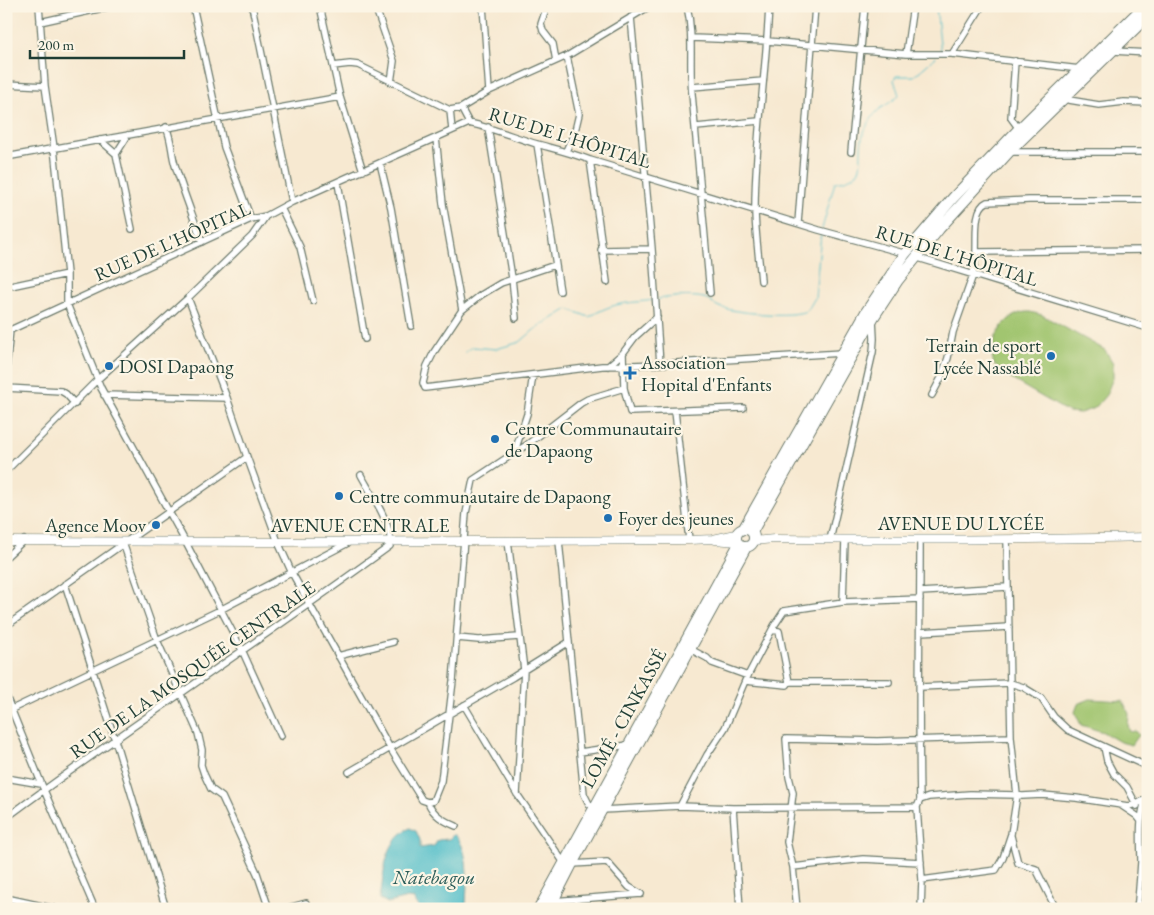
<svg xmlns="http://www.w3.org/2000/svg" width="1154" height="915" viewBox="0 0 1154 915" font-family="'EB Garamond',serif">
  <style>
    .green { fill: #a1c56f; stroke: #608152 }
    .water { fill: #50bdc9; stroke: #387d7e }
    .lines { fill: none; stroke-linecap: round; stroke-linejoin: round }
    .stream { stroke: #50bdc9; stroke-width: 1 }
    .street-casing { stroke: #6b796b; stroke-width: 8 }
    .secondary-casing { stroke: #6b796b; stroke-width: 9 }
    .highway-casing { stroke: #6b796b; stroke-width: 12 }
    .street { stroke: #fff; stroke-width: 5.5 }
    .secondary { stroke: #fff; stroke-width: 8 }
    .highway { stroke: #fff; stroke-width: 10 }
    .poi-dot { fill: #1f6fb2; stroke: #fcf5e5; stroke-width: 2 }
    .labels { text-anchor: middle; stroke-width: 4.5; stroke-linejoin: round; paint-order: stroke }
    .street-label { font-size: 19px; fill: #1f3d34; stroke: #fcf5e5 }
    .poi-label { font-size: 19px; fill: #1f3d34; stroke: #fcf5e5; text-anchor: start }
    .water-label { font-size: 20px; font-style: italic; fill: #2b5d59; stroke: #fcf5e5 }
  </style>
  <rect width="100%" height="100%" fill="#fcf5e5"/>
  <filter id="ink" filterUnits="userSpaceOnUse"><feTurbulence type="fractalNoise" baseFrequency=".02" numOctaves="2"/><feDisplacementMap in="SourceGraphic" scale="10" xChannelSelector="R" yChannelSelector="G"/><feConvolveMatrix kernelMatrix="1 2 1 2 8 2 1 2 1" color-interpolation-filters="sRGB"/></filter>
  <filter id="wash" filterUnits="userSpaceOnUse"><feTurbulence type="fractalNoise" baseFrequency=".0096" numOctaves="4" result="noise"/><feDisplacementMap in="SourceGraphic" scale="20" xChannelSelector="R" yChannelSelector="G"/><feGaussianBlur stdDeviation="1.12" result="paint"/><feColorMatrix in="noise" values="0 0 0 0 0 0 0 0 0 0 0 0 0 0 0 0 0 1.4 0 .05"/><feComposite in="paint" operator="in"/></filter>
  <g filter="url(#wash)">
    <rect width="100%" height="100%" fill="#f7e9d1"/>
    <!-- green -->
    <path class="green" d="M1030 312 1042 315 1105 350 1113 363V378L1106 395 1095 408 1080 413 1068 412 999 372C997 369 994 365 993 361 989 344 1001 320 1018 314 1022 312 1026 312 1030 312Z
      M1090 699 1123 701 1129 714 1128 725 1130 732 1136 731 1139 735 1132 745 1120 742 1103 732 1081 725 1075 712 1078 704Z"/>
    <!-- water -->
    <path class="water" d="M410 828 416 831 420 840V848L434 846 438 840 449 839 454 834C472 851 466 887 466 909H419L414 899 407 898 388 903 380 899C384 873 384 841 410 828Z"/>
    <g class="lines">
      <!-- stream -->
      <path class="stream" d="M936 6 941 52
        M822 229 835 182C869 176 858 165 862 139 863 132 868 124 872 118 878 107 891 104 899 95L894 80 896 76H914L936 57
        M658 299C673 297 689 295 704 298 710 299 712 303 717 306 732 313 792 318 806 311 810 308 812 302 815 298L821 233
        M465 352 473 347 496 349 520 342 534 330 568 309 589 317C616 301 625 304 654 300"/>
    </g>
  </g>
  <g filter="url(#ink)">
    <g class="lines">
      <!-- street casing -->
      <g class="street-casing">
        <path id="street" d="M39 6 45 86 54 148 67 274V304L101 388 185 541 242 650 281 736
          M193 6 224 147 251 219
          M252 6 292 202
          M320 6 340 97 363 171
          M375 6 394 61 391 82
          M483 6 489 91
          M547 6 541 24 543 31 553 44 556 61
          M687 6C694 36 689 64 692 94 698 160 704 227 710 293
          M631 17 652 249 660 364
          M40 22 112 6
          M692 38 768 41 906 54H952L1080 69
          M1113 51 1148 53
          M906 54 913 6
          M952 54 982 6
          M1015 61 1011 118 1019 129
          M333 66 350 64 358 65 450 110 461 108 489 91 567 56 650 6
          M6 84 45 86
          M692 87 763 81
          M1063 99 1099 105 1124 102 1148 103
          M461 108 469 123
          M450 110 452 130
          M166 127C172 140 171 152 175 165 183 191 193 216 202 242
          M488 127 512 278 516 318
          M696 127 759 121
          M436 138 443 204 462 310
          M100 140 116 154 132 229
          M537 144 560 291
          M566 151 575 131 579 114 567 56
          M851 152 865 6
          M1010 152H1148
          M116 154 128 135
          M6 157 340 97
          M590 160 607 282
          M380 163 391 208 411 326
          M338 183 365 339
          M281 208 300 247 313 301
          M798 223 815 6
          M601 250 652 249
          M976 252C977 238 973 208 987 202L1029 200H1148
          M915 257 1148 328
          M555 265 501 283 481 295 462 310 434 352 427 366 423 383 425 388 602 366 660 364 842 353
          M761 281C759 257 755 232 755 208 755 141 766 74 769 6
          M6 287 67 274
          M188 298 227 398 247 457 278 542 292 573 390 748 422 800 428 802 433 801 441 781 453 681 466 513 473 480 528 444 581 403 588 399 624 388
          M657 317 635 337 623 353 624 388 630 412 743 408
          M6 332 251 219 266 216 292 202 469 123C492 128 514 137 537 144 555 149 572 153 590 160L819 230 907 254
          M608 366 623 353
          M6 370 10 330
          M6 388 61 391 66 394 75 404
          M104 395 227 398
          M932 395 941 378 948 358 953 332 973 275 976 252 1148 250
          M675 411 689 540
          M514 454 527 414 533 375
          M6 471 97 380 188 298 252 236 266 216
          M830 540 873 352 874 339 873 319
          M508 541 524 670 517 794
          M559 541 584 794 589 804 595 807
          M920 541C920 627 918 714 920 800L917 807 922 880 921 909
          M123 543 157 640 198 733 202 750 201 765 204 774 211 789 222 797 257 873 269 909
          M6 557 24 540
          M65 584 115 740 166 909
          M920 592 1008 587
          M843 602 845 540
          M6 626 247 457
          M772 630 779 631 789 682
          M920 632 1009 627
          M457 638 479 640 519 637
          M690 649 707 658 712 663 748 676
          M338 656 393 642
          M745 681 787 685 789 682H889
          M920 687 1010 683 1023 687 1041 698 1054 717 1068 730 1148 767
          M6 696 44 790 95 909
          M464 705 517 794 564 863
          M12 709 220 610 348 543
          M1104 747 1107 761 1114 774 1127 787 1137 806
          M580 752 628 745
          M349 772 513 677 569 642
          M6 778 41 784
          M920 800 929 797 970 794 1017 795 1022 796 1042 795 1076 798 1128 806 1137 804 1146 799
          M428 802C433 815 444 821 456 826
          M680 806 707 755 725 728 745 681 774 626 784 611 843 602 920 599
          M1122 806 1137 816 1141 821
          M733 808 740 909
          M602 810 680 806 733 808 917 807
          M6 818C132 724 263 639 390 546 394 527 370 492 361 475
          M1011 836 1018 863 1036 869 1056 909
          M572 864 607 862 629 887 641 894
          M793 867 863 859 921 862
          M922 880 996 870 1003 858 1011 834 1017 795 1011 737 1007 539
          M6 898 56 909
          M553 901 641 894
          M284 909 306 903
          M797 909 793 867 787 842 793 793 789 777 786 739 877 741 1011 737
          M1137 909C1139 893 1140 877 1141 862 1141 841 1138 819 1146 799"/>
      </g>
      <!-- secondary casing -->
      <g class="secondary-casing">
        <path id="secondary" d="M715 540 737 542
          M6 541 278 542 689 540 713 539 736 534
          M753 541 774 539C899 540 1023 540 1148 537"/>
      </g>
      <!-- highway casing -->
      <g class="highway-casing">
        <path id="highway" d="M744 528 866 312 905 254 953 198 1019 129 1144 6
          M736 538a9 9 0 1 1 18 0a9 9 0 1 1-18 0Z
          M752 532 873 318 898 280 939 229 1009 152 1148 16
          M539 909 739 544
          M549 909 572 864 746 547"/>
      </g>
      <!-- street -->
      <use href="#street" class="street"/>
      <!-- secondary -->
      <use href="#secondary" class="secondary"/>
      <!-- highway -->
      <use href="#highway" class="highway"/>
    </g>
  </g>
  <!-- markers -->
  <g class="poi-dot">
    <circle cx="1051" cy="356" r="5"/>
    <circle cx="109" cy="366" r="5"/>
    <path d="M627.5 365.5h5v5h5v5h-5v5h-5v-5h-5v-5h5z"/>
    <circle cx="495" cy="439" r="5"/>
    <circle cx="339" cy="496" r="5"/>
    <circle cx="608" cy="518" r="5"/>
    <circle cx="156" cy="525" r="5"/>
  </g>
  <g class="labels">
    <!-- street labels -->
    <g class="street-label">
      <text transform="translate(570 137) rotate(17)" y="7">RUE DE L'HÔPITAL</text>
      <text transform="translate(172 241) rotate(-24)" y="7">RUE DE L'HÔPITAL</text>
      <text transform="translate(957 255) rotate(17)" y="7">RUE DE L'HÔPITAL</text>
      <text x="961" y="530">AVENUE DU LYCÉE</text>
      <text x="360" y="532">AVENUE CENTRALE</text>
      <text transform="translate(192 669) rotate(-35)" y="7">RUE DE LA MOSQUÉE CENTRALE</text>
      <text transform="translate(623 718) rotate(-61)" y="7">LOMÉ - CINKASSÉ</text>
    </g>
    <!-- poi labels -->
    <g class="poi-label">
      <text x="1041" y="352" text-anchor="end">Terrain de sport<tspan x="1041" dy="22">Lycée Nassablé</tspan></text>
      <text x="641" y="369">Association<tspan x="641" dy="22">Hopital d'Enfants</tspan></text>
      <text x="119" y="373">DOSI Dapaong</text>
      <text x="505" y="435">Centre Communautaire<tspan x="505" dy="22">de Dapaong</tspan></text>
      <text x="349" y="503">Centre communautaire de Dapaong</text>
      <text x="618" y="525">Foyer des jeunes</text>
      <text x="146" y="532" text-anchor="end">Agence Moov</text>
    </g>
    <!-- water labels -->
    <g class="water-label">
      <text x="434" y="884">Natebagou</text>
    </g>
  </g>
  <!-- margin -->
  <rect width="1154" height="915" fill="none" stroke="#fcf5e5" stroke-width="25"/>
  <!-- scale -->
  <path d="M30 50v8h154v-8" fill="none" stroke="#1f3d34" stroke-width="2.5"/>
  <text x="38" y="50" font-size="15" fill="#1f3d34" stroke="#fcf5e5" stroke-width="4" paint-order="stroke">200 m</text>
</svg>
